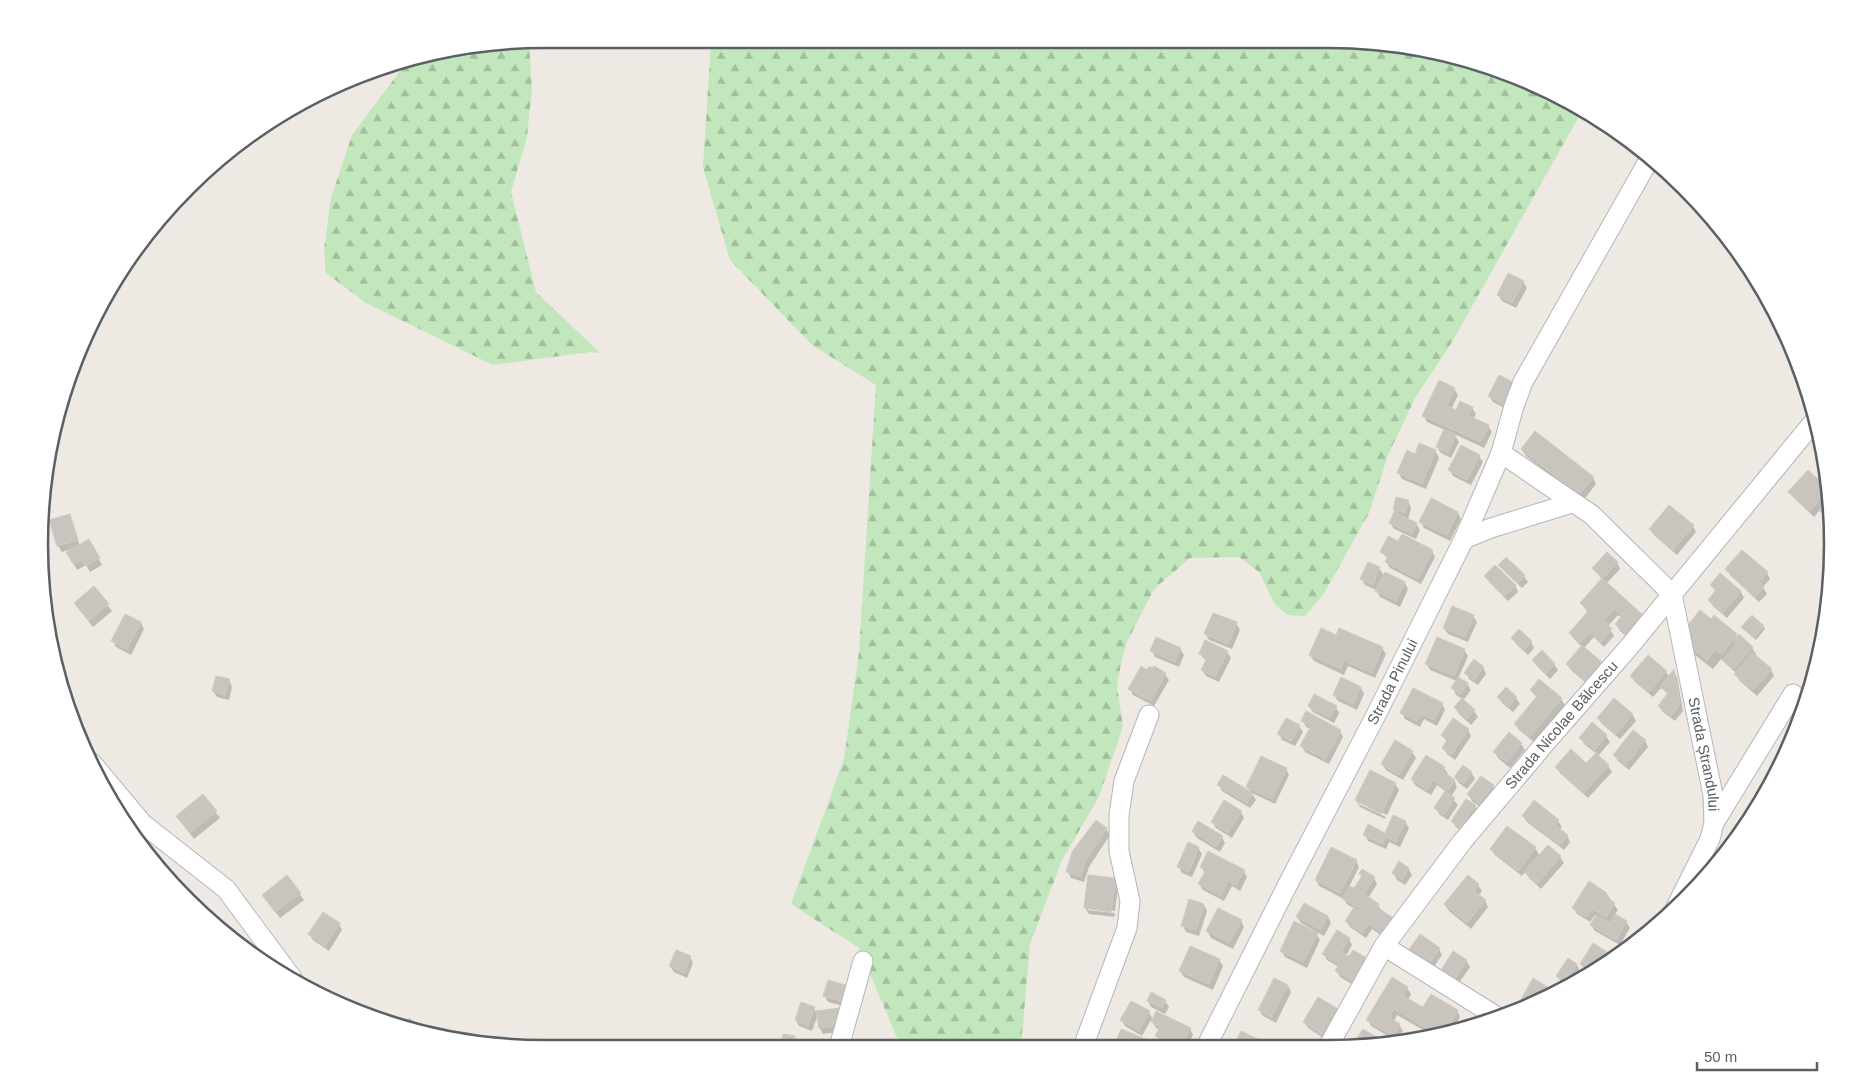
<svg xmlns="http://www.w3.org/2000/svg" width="1872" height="1087" viewBox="0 0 1872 1087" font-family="Helvetica,sans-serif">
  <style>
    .forest { fill: url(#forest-firs) }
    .shadow { fill: #0003 }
    .building { fill: #c9c4be; stroke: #d3cac0 }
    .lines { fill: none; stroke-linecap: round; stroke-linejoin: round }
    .minor-casing { stroke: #b3b6ba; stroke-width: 21 }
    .minor { stroke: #fff; stroke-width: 19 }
    .labels { text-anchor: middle; stroke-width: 4; stroke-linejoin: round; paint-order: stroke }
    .street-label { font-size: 15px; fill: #5a6063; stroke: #fff }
    .rim { fill: none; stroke: #5a6063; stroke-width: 2.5 }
  </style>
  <defs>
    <pattern id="forest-firs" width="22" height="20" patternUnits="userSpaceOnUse" patternTransform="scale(1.25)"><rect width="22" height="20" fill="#c3e7bd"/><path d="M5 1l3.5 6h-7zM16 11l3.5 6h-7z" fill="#a1bf9d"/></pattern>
  </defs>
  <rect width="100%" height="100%" fill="#eee9e2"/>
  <!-- forest -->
  <path class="forest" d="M1362 40 1490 65 1582 111 1452 342 1415 398 1388 455 1369 513 1323 595 1305 616 1287 615 1274 603 1259 572 1239 557 1190 558 1154 589 1127 642 1121 663 1117 686 1123 726 1099 797 1062 860 1030 944 1021 1047H901L859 948 791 904 844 759 859 652 876 385 812 345 730 260 703 167 711 42Z
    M477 43H529L532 88 527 137 511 192 536 292 600 353 590 352 493 365 366 303 326 273 324 249 331 198 352 135 409 59Z"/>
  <!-- shadow -->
  <path class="shadow" d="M1523 282 1527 288 1516 308 1502 301 1498 295Z
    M1454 389 1458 395 1451 410 1456 412 1472 408 1476 414 1473 419 1488 426 1492 432 1484 448 1454 434 1459 442 1451 458 1441 453 1437 447 1445 430 1427 422 1424 416Z
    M1518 390 1508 410 1493 402 1489 396Z
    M1522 450 1593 478 1596 484 1583 501 1526 456Z
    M1435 451 1439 458 1426 489 1402 479 1399 473 1415 456Z
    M1479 456 1483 462 1471 485 1453 476 1450 470Z
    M1828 490 1831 523 1824 516 1820 510 1814 517 1794 498 1790 492Z
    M1408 501 1411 508 1408 520 1416 524 1420 530 1416 539 1394 529 1390 523 1397 515 1394 510Z
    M1458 513 1461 519 1450 541 1424 528 1421 522Z
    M69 515 80 546 89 541 102 565 90 572 86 565 77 570 68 553 74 548 62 552 58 546 50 521Z
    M1693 526 1696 532 1677 555 1654 535 1650 529Z
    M1398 543 1432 551 1435 557 1421 584 1390 568 1386 562 1388 559 1382 552Z
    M41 545 45 554 40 556Z
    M1506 558 1524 576 1528 582 1522 588 1504 571 1500 565Z
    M1617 562 1620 569 1606 584 1643 616 1630 640 1620 631 1616 624 1622 618 1618 615 1608 626 1614 636 1604 647 1594 637 1584 648 1592 688 1571 670 1567 664 1582 647 1574 639 1570 633 1588 613 1581 603 1602 579 1593 568Z
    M1379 568 1384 576 1385 573 1405 583 1408 589 1400 607 1380 597 1376 590 1365 585 1362 579Z
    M1727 569 1767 573 1770 579 1763 587 1767 594 1759 602 1730 575Z
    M1720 574 1741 592 1744 598 1727 618 1713 606 1709 600 1716 592 1711 585Z
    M1486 576 1515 585 1518 592 1508 601 1489 582Z
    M94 588 112 611 93 627 75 604Z
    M126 615 141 623 144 629 131 655 116 647 113 641Z
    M1473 616 1477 622 1468 642 1448 634 1444 628Z
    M1711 620 1736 635 1737 638 1739 636 1752 648 1756 654 1754 656 1771 670 1774 676 1757 696 1739 680 1736 673 1721 659 1713 669 1695 655 1690 645 1693 641 1686 630Z
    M1236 623 1240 630 1232 649 1209 640 1206 634Z
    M1763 626 1765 629 1756 640 1743 628Z
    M1336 637 1382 648 1386 654 1375 678 1348 666 1344 675 1314 661 1310 655Z
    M1513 638 1531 642 1534 648 1528 655 1516 644Z
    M1180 649 1184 655 1179 667 1155 657 1152 651Z
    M1464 650 1468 656 1458 679 1467 684 1471 690 1463 701 1474 711 1478 717 1471 725 1459 714 1455 708 1463 699 1456 695 1453 688 1457 681 1430 670 1427 664Z
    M1227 652 1231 658 1219 682 1206 676 1202 670 1206 661 1200 654Z
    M1533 660 1554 664 1558 670 1550 679 1537 666Z
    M1483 667 1486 674 1478 685 1469 679 1466 673Z
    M1148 672 1165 674 1169 680 1154 706 1133 695 1130 689Z
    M1666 672 1669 677 1674 672 1677 677 1683 711 1675 721 1663 712 1659 706 1668 695 1662 687 1653 697 1635 682 1632 676Z
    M229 680 232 687 229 700 217 697 213 691Z
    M1539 680 1561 699 1565 705 1534 742 1519 730 1516 724 1537 698 1531 690Z
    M1361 688 1364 694 1357 710 1338 701 1334 695Z
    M1506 689 1516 698 1520 704 1513 712 1502 703 1499 697Z
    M1442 704 1445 710 1437 726 1424 719 1420 727 1405 719 1402 713Z
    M1309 706 1336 707 1339 713 1334 723 1313 712Z
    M1632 714 1636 721 1620 739 1602 724 1598 718Z
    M1303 721 1340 731 1343 737 1329 764 1305 752 1302 746 1311 729 1306 727Z
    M1299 726 1303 732 1295 746 1282 740 1279 733Z
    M1468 730 1471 736 1455 760 1447 754 1443 748 1447 742 1442 735Z
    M1606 736 1610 742 1598 756 1608 766 1612 772 1588 798 1560 773 1556 767 1587 765 1597 754 1584 744 1581 738Z
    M1645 741 1648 747 1629 770 1618 761 1614 755Z
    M1521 744 1525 750 1510 768 1498 758 1495 752Z
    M1412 752 1416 758 1403 780 1386 770 1382 764Z
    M1444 768 1448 774 1446 776 1454 780 1457 787 1451 797 1458 805 1448 820 1439 814 1436 808 1447 792 1437 785 1431 795 1416 786 1412 780Z
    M1286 769 1289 775 1275 804 1252 793 1256 800 1250 808 1222 791 1219 785 1251 793 1248 787Z
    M1370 772 1395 784 1399 790 1387 815 1359 801V804L1386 817 1385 819 1360 807 1356 800Z
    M1471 772 1475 779 1467 789 1459 783 1455 777Z
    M1493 786 1496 792 1483 809 1472 801 1468 794Z
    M203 796 220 818 194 839 177 817Z
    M1475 806 1479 812 1464 833 1456 827 1452 821Z
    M1241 812 1244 818 1232 838 1216 828 1212 822Z
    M1523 816 1558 821 1562 827 1559 830 1567 835 1570 842 1564 850 1527 822Z
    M1405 822 1409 828 1400 847 1389 842 1386 849 1368 841 1365 835 1385 834Z
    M1106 829 1110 835 1089 867 1084 882 1071 878 1068 872Z
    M1193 832 1222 837 1225 843 1220 852 1197 838Z
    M1548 846 1560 857 1564 863 1541 889 1529 878 1525 872 1522 876 1495 855 1491 849 1535 848 1540 856Z
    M1198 848 1202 854 1192 877 1182 873 1179 867Z
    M1356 861 1359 867 1349 887 1354 890 1363 878 1361 874 1374 878 1377 884 1368 898 1378 905 1382 911 1390 941 1372 929 1366 938 1350 927 1346 921 1355 909 1347 904 1344 899 1319 886 1316 880Z
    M1201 867 1244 871 1247 877 1240 891 1232 886 1224 901 1203 890 1199 884 1205 873Z
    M1408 868 1412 875 1405 885 1397 880 1393 873Z
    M287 877 304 900 280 918 267 901Z
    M1115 880 1118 886 1115 911 1088 907V910L1115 913 1114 917 1089 914 1085 908Z
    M1478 885 1482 891 1478 896 1485 901 1488 907 1471 929 1449 911 1445 905Z
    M1606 893 1618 910 1614 915 1626 922 1630 928 1620 945 1595 931 1591 925 1597 916 1595 915 1590 922 1577 914 1574 908Z
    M1304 904 1328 917 1331 923 1324 936 1301 923 1297 917Z
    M1204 905 1207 911 1199 936 1186 932 1183 926Z
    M1241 921 1244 927 1233 949 1211 938 1207 931Z
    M339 924 342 930 329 951 313 940 309 934Z
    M1316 933 1320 940 1307 968 1285 957 1281 950Z
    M1349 939 1352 945 1346 956 1360 989 1340 977 1337 971 1339 967 1327 960 1324 954Z
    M1593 945 1612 957 1590 973 1585 970 1581 964Z
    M1439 949 1442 955 1429 974 1410 961Z
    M1453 952 1466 960 1470 967 1455 989Z
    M690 957 693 963 687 978 674 972 670 966Z
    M1568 959 1577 965 1580 971 1571 985 1568 987 1561 982 1557 976Z
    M1219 960 1223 966 1213 990 1184 977 1180 971Z
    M829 982 851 1008 828 1002 825 996Z
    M1288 986 1291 992 1276 1023 1263 1016 1259 1010Z
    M1407 988 1411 994 1408 1000 1424 1009 1457 1010 1460 1017 1455 1026 1459 1028 1430 1034 1397 1015 1394 1021 1399 1025 1403 1031 1395 1040 1371 1026 1368 1020Z
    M1148 1001H1165L1169 1007 1165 1014 1151 1007Z
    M814 1008 816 1012 845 1031 823 1034 820 1028 818 1014 812 1031 799 1026 796 1020Z
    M1149 1012 1153 1020 1190 1029 1193 1035 1187 1047H1170L1160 1042 1157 1036 1160 1030 1156 1028 1151 1020 1142 1036 1125 1026 1122 1020Z
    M1343 1017 1328 1041 1308 1028 1304 1022Z
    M1468 1022 1473 1025 1466 1026Z
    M784 1036 795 1038 798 1044V1047H782Z
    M1147 1041 1151 1047H1120L1117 1042Z"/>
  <!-- building -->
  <path class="building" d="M1508 273 1524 281 1512 303 1497 295Z
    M1499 375 1515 383 1504 405 1488 396Z
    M1439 380 1455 388 1447 406 1456 410 1460 401 1473 407 1469 416 1489 425 1481 442 1422 416Z
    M1444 429 1456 435 1448 453 1436 447Z
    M1535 431 1594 477 1579 495 1521 449Z
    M1419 443 1436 450 1422 484 1397 473 1407 450 1415 454Z
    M1461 445 1480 455 1467 480 1448 470Z
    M1808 470 1828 488V491L1810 511 1788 492Z
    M1396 497 1409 500 1405 513 1393 510Z
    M1431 498 1458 512 1447 535 1419 522Z
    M1829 498 1831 521 1819 510Z
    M1669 505 1694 525 1673 550 1649 529Z
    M1394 512 1417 523 1412 534 1389 523Z
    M70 514 78 540 57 546 49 520Z
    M1402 534 1433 550 1418 579 1385 562 1388 556 1380 552 1388 536 1398 541Z
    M89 539 100 558 85 566 82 560 73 564 66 552Z
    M1742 550 1768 572 1759 582 1764 587 1755 597 1725 569Z
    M1607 552 1618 562 1603 578 1592 568Z
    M1506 557 1525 575 1518 583 1498 565Z
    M1368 562 1380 567 1373 585 1360 579Z
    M1495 565 1516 585 1504 596 1484 576Z
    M1385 572 1405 582 1396 601 1375 591Z
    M1720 573 1741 591 1723 613 1708 600 1716 590 1710 585Z
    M1602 578 1644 616 1626 635 1615 624 1622 616 1614 609 1604 621 1612 629 1601 642 1590 632 1580 643 1569 633 1588 611 1580 603Z
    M94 586 109 604 89 621 74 603Z
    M1452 606 1474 615 1465 637 1443 628Z
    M1700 610 1711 619 1714 615 1737 634 1722 655 1715 650 1707 660 1688 645 1694 637 1684 630Z
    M1213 613 1237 622 1228 644 1204 634Z
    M125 614 141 622 127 649 111 641Z
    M1752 615 1764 626 1754 638 1741 627Z
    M1321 628 1336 635 1339 628 1383 647 1372 673 1344 661 1341 669 1309 655Z
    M1519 629 1532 641 1524 650 1511 638Z
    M1739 634 1753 647 1734 669 1723 659 1736 644 1733 641Z
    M1156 637 1181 648 1175 662 1150 651Z
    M1437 637 1465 649 1454 676 1425 664Z
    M1205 640 1228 651 1215 677 1201 670 1207 658 1199 654Z
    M1582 645 1604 664 1588 683 1566 664Z
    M1542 650 1555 664 1545 674 1532 660Z
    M1752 652 1772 669 1753 690 1734 674Z
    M1648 655 1667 671 1649 692 1630 676Z
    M1474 659 1484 667 1474 680 1464 673Z
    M1141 666 1147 670 1149 666 1152 668 1154 666 1166 673 1151 701 1128 689Z
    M1674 669 1680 704 1671 716 1658 706 1668 693 1660 687Z
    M216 676 230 679 225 695 212 691Z
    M1341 677 1361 687 1353 704 1333 695Z
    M1458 677 1468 683 1461 694 1451 688Z
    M1539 679 1562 698 1530 737 1514 724 1537 696 1530 690Z
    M1506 687 1517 697 1509 707 1497 697Z
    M1413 688 1443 703 1434 720 1421 714 1417 721 1400 713Z
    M1314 694 1337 706 1330 718 1308 706Z
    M1462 698 1475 710 1467 719 1454 707Z
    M1614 698 1633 714 1616 734 1597 718Z
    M1306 711 1341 730 1325 759 1300 746 1311 726 1301 721Z
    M1286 718 1300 725 1291 741 1277 734Z
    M1453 718 1469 729 1451 755 1442 748 1447 740 1441 735Z
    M1592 722 1607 735 1595 750 1579 738Z
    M1633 730 1646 740 1625 765 1613 755Z
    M1509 732 1522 743 1507 762 1493 752Z
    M1395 740 1413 751 1399 775 1381 764Z
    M1571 749 1586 763 1596 753 1609 765 1584 793 1555 767Z
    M1426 755 1445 767 1442 771 1455 780 1448 790 1433 780 1427 790 1411 779Z
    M1261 756 1287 768 1272 799 1246 787Z
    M1463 765 1472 772 1464 784 1454 777Z
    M1370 770 1396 783 1381 814 1355 800Z
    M1223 775 1253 793 1247 803 1217 785Z
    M1481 776 1494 785 1479 804 1467 794Z
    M1445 791 1455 798 1444 815 1434 808Z
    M203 794 217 811 190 833 176 816Z
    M1466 799 1476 805 1460 828 1451 821Z
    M1224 800 1242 811 1228 833 1211 822Z
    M1534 800 1559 820 1555 825 1568 835 1560 845 1522 816Z
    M1393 815 1406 821 1396 842 1386 837 1382 844 1363 835 1368 824 1385 833Z
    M1096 820 1107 828 1086 860 1081 876 1066 872 1072 852Z
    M1198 821 1223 836 1216 847 1192 831Z
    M1507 826 1536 847 1518 871 1490 849Z
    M1188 842 1199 847 1189 872 1177 867Z
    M1548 845 1561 856 1537 884 1524 872Z
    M1331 847 1357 860 1340 893 1315 880Z
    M1208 851 1245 870 1236 885 1228 881 1221 896 1198 884 1206 870 1200 867Z
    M1399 861 1409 868 1402 880 1392 873Z
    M1362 869 1375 877 1364 894 1379 904 1377 907 1396 920 1386 936 1368 924 1362 933 1345 921 1355 906 1342 898 1350 886 1354 888 1362 876 1359 874Z
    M287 875 301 893 275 912 262 895Z
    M1088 875 1116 878 1111 912 1084 908Z
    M1468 875 1479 884 1474 891 1486 900 1467 923 1444 904Z
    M1589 881 1607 893 1605 896 1615 903 1606 917 1592 909 1586 917 1572 908Z
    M1189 899 1204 904 1196 930 1181 926Z
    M1304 903 1328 916 1321 930 1296 917Z
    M1218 908 1242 920 1229 943 1206 931Z
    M323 912 340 923 325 946 308 934Z
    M1615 914 1627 921 1616 940 1590 925 1596 915 1610 923Z
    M1294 921 1318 933 1303 962 1280 951Z
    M1337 930 1350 938 1341 952 1349 956 1353 950 1370 960 1356 983 1335 971 1339 964 1322 954Z
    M1420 934 1440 948 1425 969 1405 955Z
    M1593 943 1613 956 1592 972 1580 964Z
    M1190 946 1220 959 1209 984 1179 971Z
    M676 950 691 956 684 973 669 966Z
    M1453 951 1467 960 1452 984 1438 975Z
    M1568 958 1577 964 1565 982 1556 976Z
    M1392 977 1408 987 1403 996 1423 1007 1431 994 1458 1010 1451 1022 1461 1027 1434 1033 1394 1009 1389 1017 1400 1024 1393 1036 1366 1020Z
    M1274 978 1288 985 1272 1017 1258 1010Z
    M1533 978 1556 992 1518 1009 1516 1008Z
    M828 980 852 987 848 1003 823 996Z
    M1151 992 1166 1000 1162 1008 1147 1001Z
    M1318 997 1340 1010 1324 1036 1303 1022Z
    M1131 1001 1150 1011 1139 1031 1120 1020Z
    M801 1002 815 1007 808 1026 795 1020Z
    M840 1008 842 1025 819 1028 816 1011Z
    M1156 1011 1191 1028 1181 1047H1177L1155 1036 1160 1027 1151 1022Z
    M410 1018 418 1029 401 1025Z
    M1121 1029 1148 1040 1145 1047H1127L1116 1042Z
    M1363 1029 1385 1042 1365 1047 1355 1041Z
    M1241 1031 1266 1043 1264 1047H1233Z
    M783 1034 795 1036 794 1047H781Z"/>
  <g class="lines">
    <!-- minor casing -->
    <g class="minor-casing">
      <g id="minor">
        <path id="s1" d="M1501 453 1592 515 1672 594 1713 795 1714 823 1710 839 1675 909"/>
        <path d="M1464 539 1491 528 1572 503"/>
        <path d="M91 762 143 824 226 889 292 978"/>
        <path d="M1714 823 1793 694"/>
        <path d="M1384 946 1499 1018"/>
        <path d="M839 1047 863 961"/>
        <path d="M1083 1047 1127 928 1130 901 1119 851V815L1124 781 1149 715"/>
        <path id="s2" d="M1206 1047 1288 884 1378 711 1464 539 1501 453 1514 406 1523 382 1650 158"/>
        <path id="s3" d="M1328 1047 1384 946 1462 842 1547 741 1629 647 1816 419"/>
      </g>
    </g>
    <!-- minor -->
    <use href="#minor" class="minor"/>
  </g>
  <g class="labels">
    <!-- street labels -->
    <g class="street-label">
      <text dy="5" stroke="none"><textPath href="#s2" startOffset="410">Strada Pinului</textPath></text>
      <text dy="5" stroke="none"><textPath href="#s3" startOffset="399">Strada Nicolae Bălcescu</textPath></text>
      <text dy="5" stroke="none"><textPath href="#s1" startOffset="386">Strada Ștrandului</textPath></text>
    </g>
  </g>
  <!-- crop -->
  <path d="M0 0H1872V1087H0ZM544 48H1328A496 496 0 0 1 1824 544V544A496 496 0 0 1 1328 1040H544A496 496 0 0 1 48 544V544A496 496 0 0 1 544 48Z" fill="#fff" fill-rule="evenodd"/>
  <path class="rim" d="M544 48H1328A496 496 0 0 1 1824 544V544A496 496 0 0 1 1328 1040H544A496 496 0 0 1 48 544V544A496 496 0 0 1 544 48Z"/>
  <!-- scale -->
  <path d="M1697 1062v8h120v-8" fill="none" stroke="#5a6063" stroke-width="2.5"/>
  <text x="1704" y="1062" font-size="15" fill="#5a6063" stroke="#ffffff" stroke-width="4" paint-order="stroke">50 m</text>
</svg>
